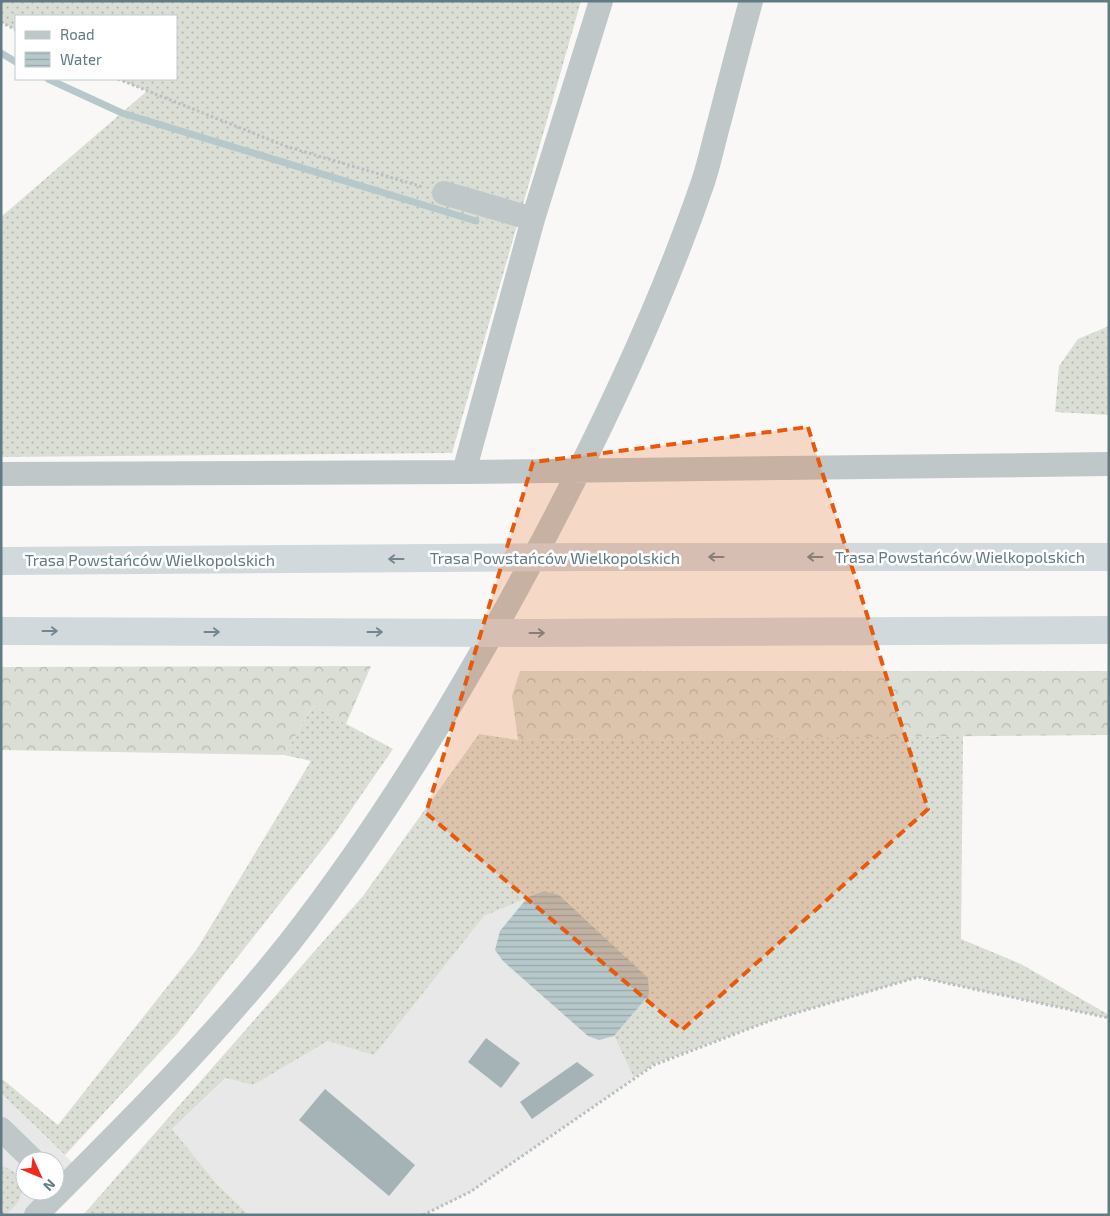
<svg xmlns="http://www.w3.org/2000/svg" width="1110" height="1216" viewBox="0 0 1110 1216" font-family="'Exo 2',sans-serif">
  <style>
    .built { fill: #e7e8e7; fill-rule: evenodd }
    .grass { fill: url(#grass-dots) }
    .forest { fill: url(#forest-crowns) }
    .water { fill: url(#water-rules) }
    .lines { fill: none; stroke-linecap: round; stroke-linejoin: round }
    .stream { stroke: #b7c8ca; stroke-width: 7 }
    .building { fill: #a5b3b7 }
    .path { stroke: #babfc1; stroke-width: 3; stroke-dasharray: 2.5 2.5; stroke-linecap: butt }
    .minor { stroke: #bfc7c9; stroke-width: 24 }
    .highway { stroke: #d2d9dc; stroke-width: 28 }
    .oneway { stroke: #728891 }
    .marked { fill: #e8590c; fill-opacity: 0.2; stroke: #e8590c; stroke-width: 4; stroke-dasharray: 10 6; stroke-linejoin: round }
    .labels { text-anchor: middle; stroke-width: 5; stroke-linejoin: round; paint-order: stroke }
    .street-label { font-size: 16px; fill: #617a84; stroke: #fff }
  </style>
  <defs>
    <pattern id="grass-dots" width="8" height="8" patternUnits="userSpaceOnUse" patternTransform="scale(1.25)"><rect width="8" height="8" fill="#daded5"/><path d="M2 2h.1M6 6h.1" fill="none" stroke="#b4b9b2" stroke-width="1.8" stroke-linecap="round"/></pattern>
    <pattern id="forest-crowns" width="20" height="18" patternUnits="userSpaceOnUse" patternTransform="scale(1.25)"><rect width="20" height="18" fill="#daded5"/><path d="M2 6a3 3 0 1 1 6 0M12 15a3 3 0 1 1 6 0" fill="none" stroke="#b4b9b2"/></pattern>
    <pattern id="water-rules" width="6" height="5" patternUnits="userSpaceOnUse" patternTransform="scale(1.25)"><rect width="6" height="5" fill="#b7c8ca"/><path d="M0 2.5h6" fill="none" stroke="#98a7aa"/></pattern>
  </defs>
  <rect width="100%" height="100%" fill="#f9f8f6"/>
  <!-- built -->
  <path class="built" d="M544 891 634 1078 470 1192 423 1215H249L216 1183 172 1129 227 1078 253 1085 328 1041 374 1054 484 916Z
    M1 1093 80 1170 36 1215H1ZM25 1161H55V1191H25Z"/>
  <!-- grass -->
  <path class="grass" d="M1 1H581L452 453 1 457V217L147 91 118 79H176V16H16V30L1 22Z
    M1109 326V415L1055 412 1059 366 1078 339Z
    M313 706 393 749 333 836 177 1034 65 1155 1 1093V1078L58 1125 197 949 311 761 284 755Z
    M479 734 518 740 963 736 961 939 1021 964 1109 1015V1018L918 977 772 1020 654 1064 634 1078 614 1036 649 995 544 891 484 916 374 1055 328 1041 253 1085 226 1078 172 1129 216 1183 249 1215H83L363 896Z
    M1 1166C17 1169 27 1184 19 1200 16 1206 10 1210 6 1215H1Z"/>
  <!-- forest -->
  <path class="forest" d="M371 666 346 724 313 706 284 755 1 750V667Z
    M520 671H1109V735L518 740 512 696Z"/>
  <!-- water -->
  <path class="water" d="M544 891 559 895 648 978 649 995 614 1036 599 1040 588 1036 503 961 495 950 500 931 528 897Z"/>
  <g class="lines">
    <!-- stream -->
    <path class="stream" d="M1 53 16 62
      M48 79 122 113 476 221"/>
  </g>
  <!-- building -->
  <path class="building" d="M486 1038 520 1063 501 1088 468 1062Z
    M577 1062 594 1075 532 1119 520 1102Z
    M325 1089 415 1165 389 1196 299 1120Z"/>
  <g class="lines">
    <!-- path -->
    <path class="path" d="M1 22 16 30
      M118 79 288 147 423 187
      M423 1215 470 1192 654 1065 772 1020 918 977 1109 1018"/>
    <!-- minor -->
    <path class="minor" d="M444 193 533 219
      M464 472 533 219 601 1
      M1 474 464 472 1109 464
      M1 1129 34 1161
      M36 1215C124 1127 213 1039 290 942 383 823 461 693 532 561 598 438 658 313 703 182 710 161 714 140 720 119 730 80 740 41 751 1"/>
    <!-- highway -->
    <path class="highway" d="M1 561 582 557H1109
      M1 631 538 633 1109 630"/>
  </g>
  <!-- one-way arrows -->
  <defs><path id="oneway-shaft" d="M-6 0H5M1.5-3L5.5 0L1.5 3" fill="none" stroke-width="1.6" stroke-linecap="round" stroke-linejoin="round" transform="scale(1.25)"/></defs>
  <g class="oneway">
    <use href="#oneway-shaft" transform="translate(716 557) rotate(180)"/>
    <use href="#oneway-shaft" transform="translate(815 557) rotate(-180)"/>
    <use href="#oneway-shaft" transform="translate(396 559) rotate(180)"/>
    <use href="#oneway-shaft" transform="translate(50 631)"/>
    <use href="#oneway-shaft" transform="translate(212 632)"/>
    <use href="#oneway-shaft" transform="translate(375 632)"/>
    <use href="#oneway-shaft" transform="translate(537 633)"/>
  </g>
  <!-- marked area -->
  <path class="marked" d="M808 427 928 809 682 1030 426 813 533 462Z"/>
  <g class="labels">
    <!-- street labels -->
    <g class="street-label">
      <text x="960" y="563">Trasa Powstańców Wielkopolskich</text>
      <text x="555" y="564">Trasa Powstańców Wielkopolskich</text>
      <text x="150" y="566">Trasa Powstańców Wielkopolskich</text>
    </g>
  </g>
  <!-- border -->
  <rect width="1110" height="1216" fill="none" stroke="#617a84" stroke-width="5"/>
  <!-- legend -->
  <rect x="15" y="15" width="162" height="65" fill="#ffffff" stroke="#c0cace"/>
  <rect x="25" y="31" width="25" height="8" fill="#bfc7c9" stroke="#c0cace"/>
  <text x="60" y="40" font-size="15" fill="#617a84">Road</text>
  <rect x="25" y="52" width="25" height="15" fill="url(#water-rules)" stroke="#c0cace"/>
  <text x="60" y="65" font-size="15" fill="#617a84">Water</text>
  <!-- north arrow -->
  <g transform="translate(40 1176) rotate(134)"><circle r="24" fill="#ffffff" stroke="#c0cace"/>
  <path d="M0-4L9 19L0 12L-9 19Z" fill="#f22a1d"/>
  <text y="-8" font-size="14" font-weight="bold" text-anchor="middle" fill="#617a84">N</text>
  </g>
</svg>
